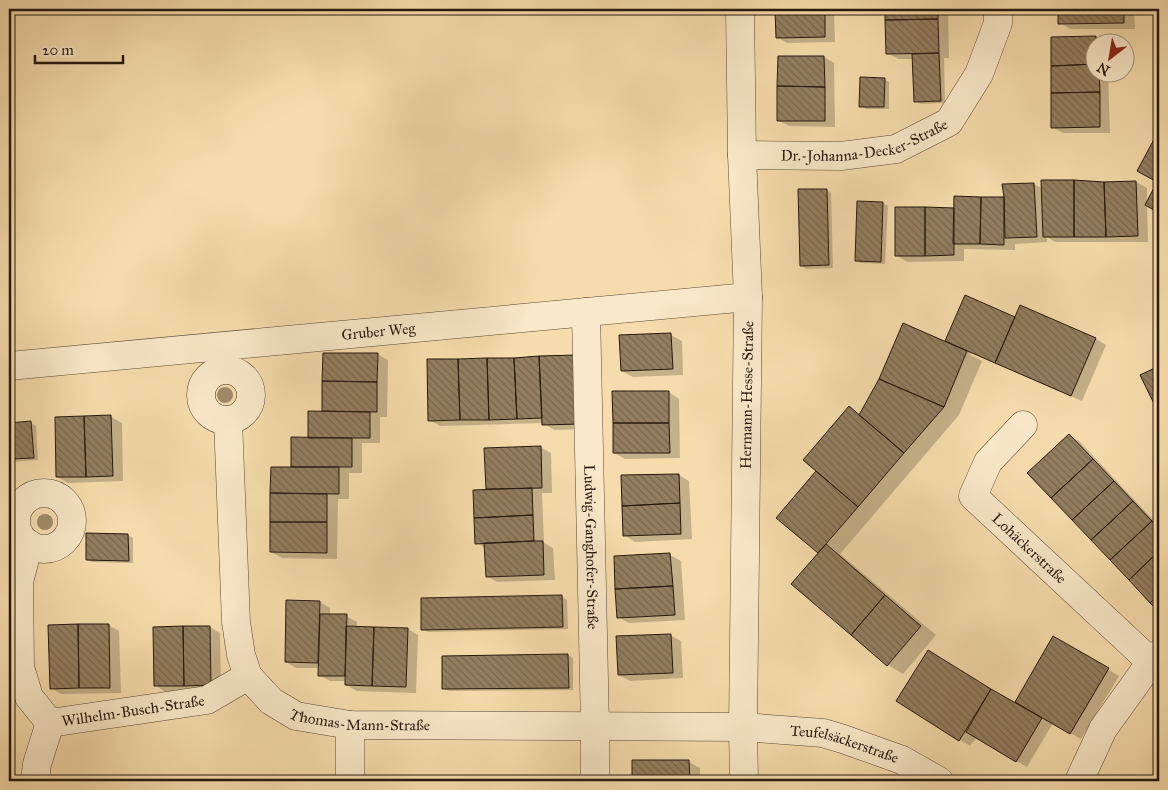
<svg xmlns="http://www.w3.org/2000/svg" width="1168" height="790" viewBox="0 0 1168 790" font-family="'IM FELL Great Primer',serif">
  <style>
    .shadow { fill: #0003 }
    .building { fill: url(#building-back-hatch); stroke: #27180e }
    .lines { fill: none; stroke-linecap: round; stroke-linejoin: round }
    .minor-casing { stroke: #5b4936; stroke-width: 29 }
    .minor { stroke: #f9e8c9; stroke-width: 28 }
    .tree { fill: #a18b6b }
    .labels { text-anchor: middle; stroke-width: 4; stroke-linejoin: round; paint-order: stroke }
    .street-label { font-size: 15px; fill: #27180e; stroke: #f9e8c9 }
  </style>
  <defs>
    <pattern id="building-back-hatch" width="6" height="6" patternUnits="userSpaceOnUse" patternTransform="scale(1.25)"><rect width="6" height="6" fill="#937e60"/><path d="M-1 5l2 2M0 0l6 6M5-1l2 2" fill="none" stroke="#78664e"/></pattern>
  </defs>
  <rect width="100%" height="100%" fill="#f6dcac"/>
  <filter id="stains"><feTurbulence type="fractalNoise" baseFrequency=".004" numOctaves="4"/><feColorMatrix values="0 0 0 0 .2 0 0 0 0 .09 0 0 0 0 .02 0 0 0 .5 -.17"/></filter>
  <radialGradient id="worn" r=".72"><stop offset=".6" stop-color="#630" stop-opacity="0"/><stop offset="1" stop-color="#630" stop-opacity=".3"/></radialGradient>
  <!-- shadow -->
  <path class="shadow" d="M777 9H834L835 42 787 43 777 37Z
    M887 9H948L949 58H944L945 103 921 104 916 101 914 59H898L887 53Z
    M1060 9H1134L1135 29H1070L1060 23Z
    M1096 37 1105 42H1096V72H1108L1110 133H1063L1052 127Z
    M824 57 834 63 835 127 789 126 778 120Z
    M884 79 889 82V109H866L861 106Z
    M1159 132V212L1147 205 1148 242H1055L1047 237V242L1015 244V250L964 249V261L907 262 896 255 955 209V197L1006 198 1034 184 1043 189 1104 183 1136 182 1147 188V204L1159 182 1138 171Z
    M826 190 831 193 833 268 806 269 802 266Z
    M883 203 888 206 885 264 861 263 856 260Z
    M1021 307 1096 339 1106 345 1082 401 971 353 970 355 982 361 959 415 840 554 936 635 903 674 888 665 820 553 778 517 818 471 849 408 861 415 951 346 952 344 946 341 1015 319Z
    M671 335 682 341 683 375 633 377 622 371Z
    M324 354H377L388 360 387 417H380V443H362V473H349V499H338L337 559 282 558 271 552 272 468H293L323 413Z
    M577 356 590 429 554 430 543 423 440 426 429 420 428 360Z
    M669 392 679 399 680 458 625 459 614 453Z
    M111 417 122 423 123 481 68 483 57 477 56 418Z
    M31 423 36 426 38 460 12 462 9 459V424Z
    M1069 435 1079 441 1159 526V610L1029 473Z
    M540 447 551 453 552 493H542L544 543 553 548 555 580 497 582 487 576 485 548 477 543 488 491 486 450Z
    M679 475 689 481 692 539 635 542 624 535Z
    M128 535 133 538V563L92 562 87 559Z
    M670 555 681 561 685 620 629 623 618 617 616 558Z
    M562 597 567 600 568 629 428 632 423 629Z
    M320 602 330 608V615L346 616 357 622V627L408 629 418 635 416 693 357 691 346 685V681H330L319 675 320 668H296L286 662Z
    M108 625 119 631 121 693 61 694 51 688Z
    M210 627 220 633 221 691 165 692 155 685Z
    M670 635 681 641 683 678 630 681 619 675Z
    M1054 637 1119 676 1081 739 1053 723 1027 767 977 737 970 746 898 701 929 652 1015 704Z
    M568 655 573 658V690L449 691 444 689Z
    M9 743 10 744V781H9Z
    M633 762H689L700 768V781H633Z"/>
  <!-- building -->
  <path class="building" d="M775 9H825V37L776 38Z
    M885 9H938V19L885 20Z
    M1058 9H1124V23L1058 24Z
    M938 19 939 53 886 54 885 20Z
    M1096 36V64L1051 66V37Z
    M939 53 941 101 914 102 912 54Z
    M778 56H824L825 87 777 86Z
    M1096 64V72H1099L1100 92 1051 93V66Z
    M860 77 885 78 884 107H859Z
    M777 86 825 87V121H777Z
    M1100 92V127L1051 128V93Z
    M1159 130V213L1145 205 1157 182 1137 171Z
    M1041 180H1074V237H1043Z
    M1074 180 1104 182 1106 237H1074Z
    M1136 181 1138 236 1106 237 1104 182Z
    M1034 183 1037 237 1005 238 1004 197 1002 184Z
    M798 189H827L829 265 800 266Z
    M954 196 981 197 980 244H953Z
    M981 197H1004V245L980 244Z
    M857 201 883 202 881 262 855 261Z
    M895 207H925V256H895Z
    M925 207 954 208V255L925 256Z
    M965 295 1015 317 995 363 945 341Z
    M1020 305 1096 338 1071 396 995 363Z
    M903 323 967 351 944 407 879 379Z
    M671 333 673 369 621 371 619 335Z
    M323 353H378L377 382 322 381Z
    M577 355 580 424 542 425 539 356Z
    M539 356 542 418 517 419 514 358Z
    M487 358H514L517 419 489 420Z
    M487 358 489 420H460L458 359Z
    M427 359H458L460 420 428 421Z
    M1159 366V414L1140 375Z
    M879 379 944 407 904 453 859 415Z
    M322 381 377 382V412L322 411Z
    M612 391H669V423H613Z
    M849 406 904 453 858 507 803 460Z
    M308 411 370 412V438H308Z
    M111 415 113 476 86 477 84 416Z
    M84 416 86 477H56L55 417Z
    M31 421 34 458 9 459V423Z
    M613 423H669L670 453H613Z
    M1069 434 1093 459 1051 498 1027 473Z
    M291 437 352 438V467H291Z
    M541 446 542 488 486 489 484 448Z
    M1093 459 1114 481 1072 520 1051 498Z
    M271 467H339V494L270 493Z
    M816 471 858 507 818 553 776 518Z
    M679 474 680 503 622 506 621 475Z
    M1114 481 1133 501 1091 540 1072 520Z
    M532 488 533 515 474 518 473 490Z
    M270 493 327 494V522H270Z
    M1133 501 1152 521 1110 560 1091 540Z
    M680 503 681 534 623 536 622 506Z
    M533 515 534 541 475 544 474 518Z
    M1152 521 1159 529V551L1129 580 1110 560Z
    M270 522H327V553L270 552Z
    M86 533 128 534 129 561 86 560Z
    M534 541H543L544 575 486 577 484 543Z
    M826 544 885 595 851 635 791 584Z
    M1159 551V594L1150 603 1129 580Z
    M670 553 673 586 615 589 614 556Z
    M673 586 675 615 617 618 615 589Z
    M1159 594V612L1150 603Z
    M562 595 563 627 421 630V598Z
    M885 595 921 626 887 666 851 635Z
    M286 600 320 601 318 663 285 662Z
    M320 614H347L345 676H318Z
    M78 624H109L110 688H79Z
    M78 624 79 688 50 689 48 625Z
    M183 626H210L211 685 184 686Z
    M183 626 184 686H154L153 627Z
    M346 626 374 627 372 686 345 685Z
    M374 627 408 628 406 687 372 686Z
    M671 634 673 673 618 675 616 636Z
    M1053 636 1109 668 1070 734 1015 702Z
    M928 650 991 689 959 741 896 701Z
    M568 654 569 688 442 689V656Z
    M991 689 1042 718 1016 762 966 732Z
    M632 760H689L690 781H632Z
    M130 780V781H89Z
    M500 780H537V781H500Z
    M537 780H573V781H537Z"/>
  <g class="lines">
    <!-- minor casing -->
    <g class="minor-casing">
      <g id="minor">
        <path d="M740 9 742 155 748 297 743 727 744 781"/>
        <path id="s1" d="M742 155 841 156 896 149 949 122 979 74 998 23V9"/>
        <path id="s2" d="M586 312 595 727V781"/>
        <path id="s3" d="M9 366 748 297"/>
        <circle cx="226" cy="395" r="25"/>
        <path id="s4" d="M228 420 236 622 241 655 248 676 271 701 296 716 350 725 743 727 823 733 843 739 902 760 939 781"/>
        <path id="s5" d="M1023 425 988 462 973 496 1151 662"/>
        <circle cx="44" cy="521" r="28"/>
        <path d="M29 544 19 582 20 667 29 697 50 723"/>
        <path id="s6" d="M50 723 207 700 248 676"/>
        <path d="M350 725V781"/>
        <path d="M35 781 37 764 50 723"/>
        <path d="M1079 781 1103 729 1151 662 1159 654"/>
      </g>
    </g>
    <!-- minor -->
    <use href="#minor" class="minor"/>
  </g>
  <!-- trees -->
  <g class="tree">
    <circle cx="225" cy="395" r="8"/>
    <circle cx="45" cy="522" r="8"/>
  </g>
  <g class="labels">
    <!-- street labels -->
    <g class="street-label">
      <text dy="5" stroke="none"><textPath href="#s1" startOffset="125">Dr.-Johanna-Decker-Straße</textPath></text>
      <text dy="5" stroke="none"><textPath href="#s3" startOffset="371">Gruber Weg</textPath></text>
      <text transform="translate(747 395) rotate(-89)" y="5">Hermann-Hesse-Straße</text>
      <text dy="5" stroke="none"><textPath href="#s2" startOffset="235">Ludwig-Ganghofer-Straße</textPath></text>
      <text dy="5" stroke="none"><textPath href="#s5" startOffset="165">Lohäckerstraße</textPath></text>
      <text dy="5" stroke="none"><textPath href="#s6" startOffset="84">Wilhelm-Busch-Straße</textPath></text>
      <text dy="5" stroke="none"><textPath href="#s4" startOffset="385">Thomas-Mann-Straße</textPath></text>
      <text dy="5" stroke="none"><textPath href="#s4" startOffset="872">Teufelsäckerstraße</textPath></text>
    </g>
  </g>
  <!-- margin -->
  <rect width="1168" height="790" fill="none" stroke="#f6dcac" stroke-width="30"/>
  <rect x="10" y="10" width="1148" height="770" fill="none" stroke="#27180e" stroke-width="2.5"/>
  <rect x="15" y="15" width="1138" height="760" fill="none" stroke="#27180e"/>
  <!-- north arrow -->
  <g transform="translate(1110 58) rotate(211)"><circle r="24" fill="#f9e8c9" stroke="#a5957e"/>
  <path d="M0-4L9 19L0 12L-9 19Z" fill="#8f2418"/>
  <text y="-8" font-size="14" font-weight="bold" text-anchor="middle" fill="#27180e">N</text>
  </g>
  <!-- scale -->
  <path d="M35 55v8h88v-8" fill="none" stroke="#27180e" stroke-width="2.5"/>
  <text x="42" y="55" font-size="15" fill="#27180e" stroke="#f9e8c9" stroke-width="4" paint-order="stroke">20 m</text>
  <rect width="100%" height="100%" filter="url(#stains)"/>
  <rect width="100%" height="100%" fill="url(#worn)"/>
</svg>
